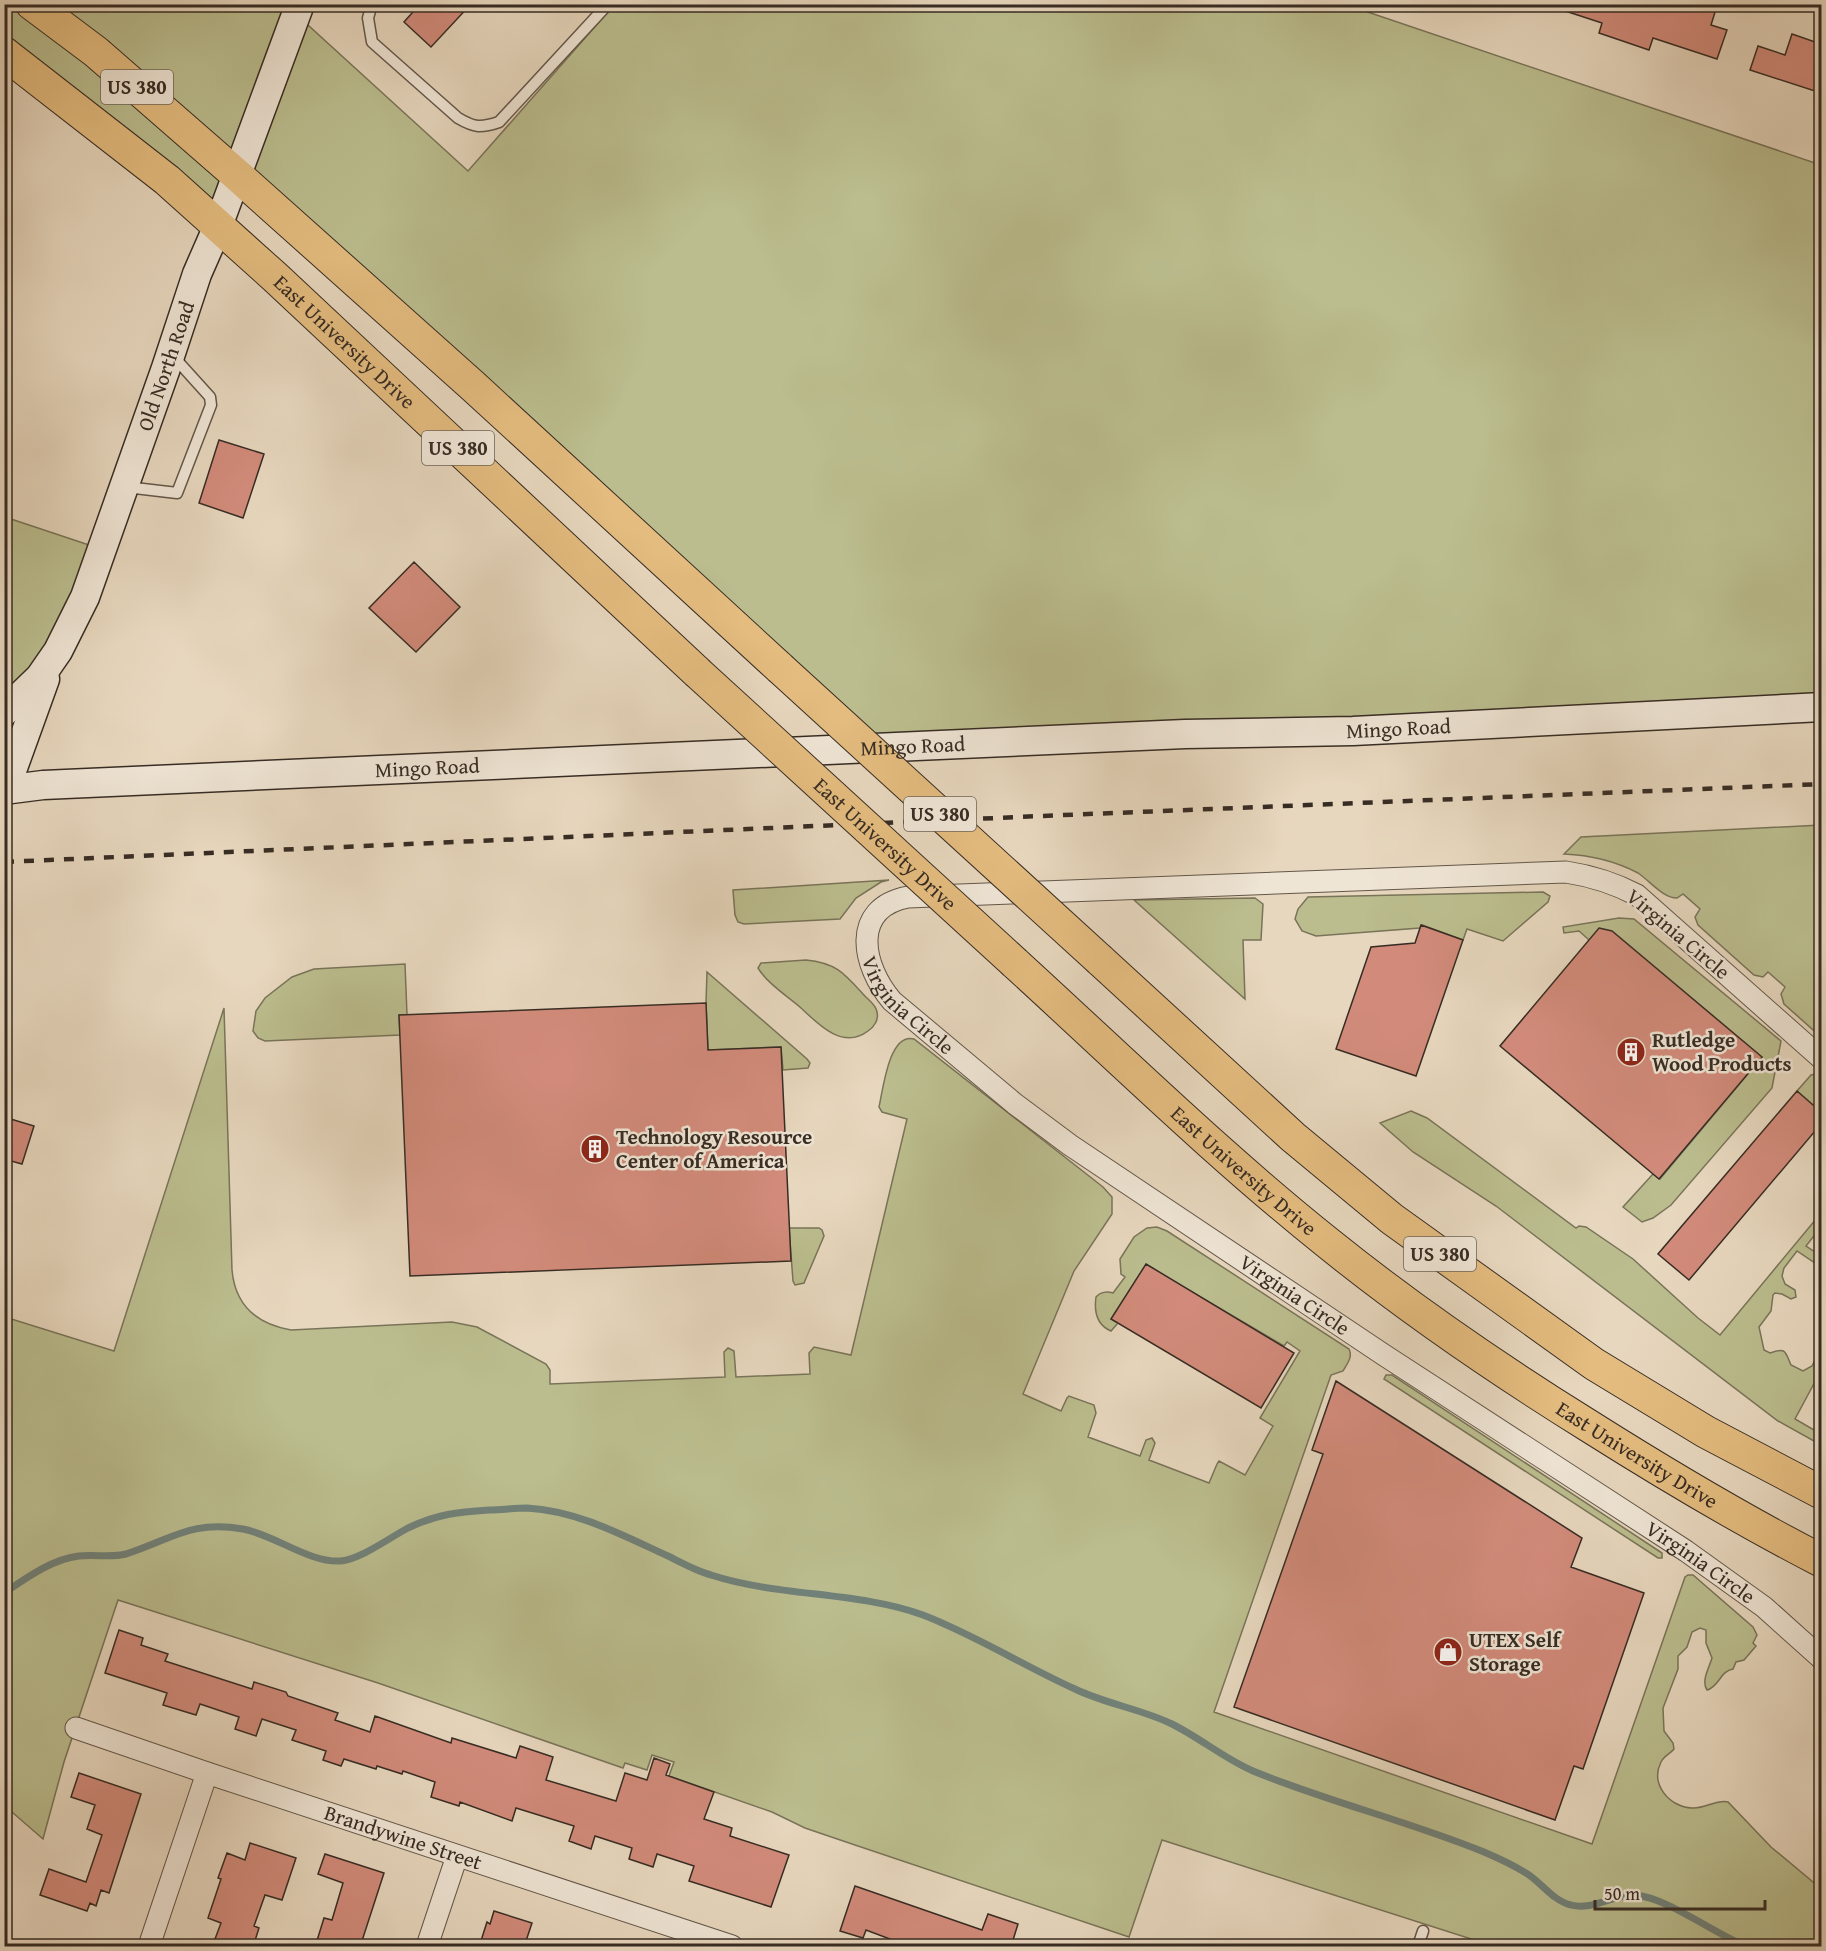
<svg xmlns="http://www.w3.org/2000/svg" width="1826" height="1951" viewBox="0 0 1826 1951" font-family="'Gentium Book Plus',serif">
  <style>
    .green { fill: #bbbd8e; stroke: #797459; stroke-width: 1.5 }
    .lines { fill: none; stroke-linecap: round; stroke-linejoin: round }
    .stream { stroke: #718179; stroke-width: 7 }
    .building { fill: #d28b7b; stroke: #372c24; stroke-width: 1.5 }
    .lane-casing { stroke: #63574a; stroke-width: 13 }
    .street-casing { stroke: #63574a; stroke-width: 23 }
    .secondary-casing { stroke: #372c24; stroke-width: 31 }
    .primary-casing { stroke: #372c24; stroke-width: 34 }
    .lane { stroke: #efe5d5; stroke-width: 10 }
    .street { stroke: #efe5d5; stroke-width: 21 }
    .secondary { stroke: #efe5d5; stroke-width: 28 }
    .primary { stroke: #e4bc7f; stroke-width: 32 }
    .rail { stroke: #372c24; stroke-width: 4.5; stroke-dasharray: 10 10; stroke-linecap: butt }
    .primary-bridge-casing { stroke: #372c24; stroke-width: 34; stroke-linecap: butt }
    .primary-bridge { stroke: #e4bc7f; stroke-width: 32 }
    .labels { text-anchor: middle; stroke-width: 5; stroke-linejoin: round; paint-order: stroke }
    .shield { fill: #efe5d5; stroke: #6e6459; stroke-width: 1.5 }
    .shield-label { font-size: 20px; font-weight: bold; fill: #372c24 }
    .street-label { font-size: 21px; fill: #372c24; stroke: #efe5d5 }
    .poi-label { font-size: 21px; font-weight: bold; fill: #372c24; stroke: #efe5d5; text-anchor: start }
  </style>
  <rect width="100%" height="100%" fill="#e7d7be"/>
  <filter id="stains"><feTurbulence type="fractalNoise" baseFrequency=".00333" numOctaves="4"/><feColorMatrix values="0 0 0 0 .2 0 0 0 0 .09 0 0 0 0 .02 0 0 0 .5 -.17"/></filter>
  <radialGradient id="worn" r=".72"><stop offset=".6" stop-color="#630" stop-opacity="0"/><stop offset="1" stop-color="#630" stop-opacity=".3"/></radialGradient>
  <!-- green -->
  <path class="green" d="M5 5H300L297 15 468 171 614 5H1347L1821 165V707L866 749 237 175 218 226 5 53Z
    M5 517 101 549 85 597 5 712Z
    M1821 825V1037L1784 1004 1781 994 1785 987 1768 972 1763 977 1754 975 1698 925 1695 917 1700 909 1683 894 1677 898C1663 898 1650 881 1638 873 1615 861 1590 855 1564 854L1581 837Z
    M889 880 881 882 856 898 840 919 744 924 738 922 735 915 733 890Z
    M1543 892 1550 896 1548 902 1503 941 1467 929 1463 940 1422 925 1420 928 1316 936 1302 931 1295 919 1298 909 1308 897Z
    M1255 898 1263 904 1261 940H1243L1245 999 1134 900Z
    M1619 918 1634 919 1781 1041 1772 1088 1671 1205 1653 1218 1642 1222 1623 1207 1653 1174 1660 1179 1762 1057 1612 932 1589 940 1579 931 1564 933 1563 927Z
    M806 960C836 963 844 973 863 994 868 1000 876 1004 877 1012 879 1020 874 1027 868 1031 843 1050 819 1025 801 1008 787 996 767 983 758 968L761 963Z
    M405 964 407 1015H399L400 1035 265 1041 258 1038 253 1031 256 1011 265 998 292 977 314 969Z
    M707 972 807 1059 810 1063 808 1068 783 1070 781 1047 708 1050 706 1003Z
    M224 1008 232 1270C235 1305 257 1324 291 1330L452 1322 477 1327 546 1364 550 1370V1384L725 1377 724 1352 728 1348 734 1351 736 1377 810 1374 809 1353 814 1347 851 1355 907 1119 882 1112 879 1107C883 1090 889 1032 914 1039L1103 1187 1112 1197V1214L1074 1271 1023 1394 1061 1411 1067 1398 1069 1396 1094 1405 1096 1413 1088 1437 1140 1456 1146 1440 1152 1438 1155 1443 1149 1460 1209 1483 1217 1464 1219 1461 1245 1475 1273 1426 1260 1418 1300 1351 1287 1342 1284 1346 1146 1265 1111 1319 1118 1323 1111 1331C1097 1325 1094 1311 1096 1297 1100 1292 1107 1291 1113 1293L1125 1277 1121 1274 1120 1259 1134 1237 1147 1228 1157 1227 1167 1231 1349 1349C1353 1357 1347 1364 1343 1371L1331 1375 1214 1712 1592 1844 1685 1577 1688 1575H1693L1753 1627 1757 1635 1753 1643 1756 1646 1744 1660 1736 1662 1733 1669C1720 1671 1719 1687 1707 1690 1701 1681 1709 1668 1712 1658L1706 1643V1630L1700 1628 1692 1632 1687 1647 1678 1656V1669L1663 1708 1664 1731 1673 1743 1674 1749C1670 1754 1664 1756 1661 1762 1650 1784 1669 1807 1692 1808 1705 1809 1717 1799 1728 1802L1771 1847 1819 1887 1822 1890 1821 1946H1493L1162 1840 1129 1937 852 1844 805 1828 772 1812 669 1776 674 1762 652 1755 647 1770 625 1763 623 1768 378 1683 118 1600 64 1762 43 1839 5 1806V1317L114 1351Z
    M1816 1074 1821 1075V1112L1797 1091 1811 1075Z
    M1411 1111 1427 1118 1576 1228 1579 1226 1586 1227 1633 1259 1698 1318 1720 1335 1821 1213V1227L1806 1246 1821 1256V1267L1797 1251 1784 1268 1782 1276 1785 1284 1795 1290 1796 1297 1791 1299 1782 1294 1775 1293 1773 1295 1771 1311 1759 1327 1764 1350 1770 1353C1787 1347 1785 1352 1791 1365L1803 1371 1812 1366 1821 1348V1379L1817 1378 1795 1419 1821 1434V1445L1778 1421 1496 1206 1413 1152 1380 1123Z
    M789 1228H819L822 1230 824 1236 804 1283 795 1285 793 1281Z
    M1386 1375H1392L1662 1553V1558H1658L1384 1379Z"/>
  <g class="lines">
    <!-- stream -->
    <path class="stream" d="M4 1593C26 1578 52 1559 79 1556 95 1554 111 1558 126 1554 172 1539 191 1520 243 1529 275 1535 309 1563 341 1561 361 1559 389 1538 408 1528 437 1514 458 1512 489 1510 502 1510 514 1508 527 1508 578 1511 622 1535 668 1556 682 1563 696 1571 711 1575 779 1597 857 1591 923 1615 975 1635 1024 1666 1075 1689 1106 1704 1141 1709 1172 1724 1200 1738 1225 1759 1253 1771 1329 1802 1408 1821 1484 1852 1498 1858 1513 1865 1526 1873 1541 1882 1553 1901 1571 1905 1592 1911 1614 1894 1635 1895 1666 1897 1715 1934 1746 1946"/>
  </g>
  <!-- building -->
  <path class="building" d="M420 4H471L431 47 404 22Z
    M1557 4H1704L1716 9 1711 25 1727 30 1717 59 1653 38 1649 50 1599 33 1602 23 1556 8Z
    M1792 34 1821 44V93L1750 70 1758 46 1785 55Z
    M219 440 264 454 243 518 199 503Z
    M414 562 460 607 416 652 369 608Z
    M1421 925 1463 940 1416 1076 1336 1049 1371 947 1415 943Z
    M1599 928 1612 931 1762 1057 1659 1179 1500 1046Z
    M706 1003 708 1050 781 1047 791 1261 410 1276 399 1015Z
    M1797 1091 1821 1112V1124L1689 1280 1658 1254Z
    M4 1117 34 1126 22 1164 4 1159Z
    M1146 1264 1294 1353 1261 1408 1111 1319Z
    M1336 1381 1582 1538 1571 1567 1644 1593 1583 1769 1574 1766 1555 1820 1234 1707 1323 1454 1312 1450Z
    M119 1630 143 1638 141 1645 168 1654 165 1661 252 1689 254 1682 286 1692 288 1696 338 1713 335 1720 370 1732 375 1716 451 1743 452 1738 516 1758 520 1746 553 1757 546 1780 616 1801 625 1773 647 1780 654 1758 670 1764 666 1775 714 1792 704 1819 732 1828 730 1836 789 1855 771 1907 689 1881 694 1866 657 1854 653 1867 629 1859 632 1848 595 1836 591 1849 569 1841 574 1826 516 1808 512 1821 460 1802 459 1806 431 1797 435 1782 403 1771 402 1774 377 1766 376 1769 344 1759 341 1766 323 1760 326 1751 292 1740 296 1730 262 1719 256 1736 235 1729 239 1717 200 1704 196 1715 163 1705 167 1693 105 1673Z
    M79 1773 141 1794 109 1893 101 1890 96 1906 90 1903 87 1911 40 1895 49 1869 86 1882 102 1835 87 1829 95 1805 71 1797Z
    M250 1843 296 1858 282 1900 265 1895 254 1926 259 1928 253 1947H212L221 1923 208 1918 221 1879 218 1878 227 1853 245 1860Z
    M325 1854 384 1873 360 1947H315L324 1918 332 1920 343 1883 318 1874Z
    M855 1886 982 1930 988 1914 1018 1924 1013 1940 1023 1943 1022 1947H911L866 1930 863 1938 840 1931Z
    M494 1911 532 1923 524 1947H479L487 1922 490 1924Z"/>
  <g class="lines">
    <!-- lane casing -->
    <g class="lane-casing">
      <path id="lane" d="M372 4 368 18 372 42 458 118C475 128 481 128 499 122L608 4
        M126 487 177 493 211 405 210 397 173 356
        M1418 1946 1423 1931"/>
    </g>
    <!-- street casing -->
    <g class="street-casing">
      <g id="street">
        <path id="s1" d="M1822 1059 1637 895C1614 883 1592 876 1566 872L908 897C850 908 862 966 892 1001L1015 1104 1070 1145 1384 1355 1686 1551 1764 1607 1822 1659"/>
        <path id="s2" d="M76 1728 207 1773 732 1946"/>
        <path d="M149 1946 207 1773"/>
        <path d="M427 1946 457 1856"/>
      </g>
    </g>
    <!-- secondary casing -->
    <g class="secondary-casing">
      <g id="secondary">
        <path id="s3" d="M4 712 40 677 58 651 85 597 166 368 197 274 218 226 300 4"/>
        <path id="s4" d="M4 790 43 785 1185 734 1353 731 1822 707"/>
        <path d="M5 790 45 679"/>
      </g>
    </g>
    <!-- primary casing -->
    <g class="primary-casing">
      <g id="primary">
        <path d="M32 4 96 52 237 175 473 386 780 668"/>
        <path id="s5" d="M4 53 167 180 275 277 697 672"/>
        <path d="M1100 960 1293 1137 1392 1219 1594 1364 1706 1432 1822 1493"/>
        <path id="s6" d="M1015 963C1118 1057 1219 1156 1328 1243 1411 1310 1499 1370 1589 1426 1665 1474 1742 1520 1822 1561"/>
      </g>
    </g>
    <!-- lane -->
    <use href="#lane" class="lane"/>
    <!-- street -->
    <use href="#street" class="street"/>
    <!-- secondary -->
    <use href="#secondary" class="secondary"/>
    <!-- primary -->
    <use href="#primary" class="primary"/>
    <!-- rail -->
    <path class="rail" d="M4 862 1041 816 1822 784"/>
    <!-- primary-bridge casing -->
    <g class="primary-bridge-casing">
      <g id="primary-bridge">
        <path d="M780 668 1100 960"/>
        <path id="s7" d="M697 672 1015 963"/>
      </g>
    </g>
    <!-- primary-bridge -->
    <use href="#primary-bridge" class="primary-bridge"/>
  </g>
  <!-- icons -->
  <defs>
    <g id="building-disc" transform="scale(1.5)"><circle r="9.5" fill="#8f2418" stroke="#efe5d5"/><path d="M-4-6H4V6H1V3H-1V6H-4ZM-2.5-4.3h1.7v1.8h-1.7ZM.8-4.3h1.7v1.8H.8ZM-2.5-1h1.7V.8h-1.7ZM.8-1h1.7V.8H.8Z" fill="#fff"/></g>
    <g id="shop-disc" transform="scale(1.5)"><circle r="9.5" fill="#8f2418" stroke="#efe5d5"/><path d="M-5-2.5h2.3a2.7 3.5 0 0 1 5.4 0H5L5.5 6h-11ZM-1.5-2.5h3a1.5 2.3 0 0 0-3 0Z" fill="#fff"/></g>
  </defs>
  <g fill-rule="evenodd">
    <use href="#building-disc" x="1631" y="1052"/>
    <use href="#building-disc" x="595" y="1149"/>
    <use href="#shop-disc" x="1448" y="1652"/>
  </g>
  <g class="labels">
    <!-- shield labels -->
    <g class="shield">
      <rect x="101" y="70" width="72" height="34" rx="4.5"/>
      <rect x="422" y="431" width="72" height="34" rx="4.5"/>
      <rect x="904" y="797" width="72" height="34" rx="4.5"/>
      <rect x="1404" y="1237" width="72" height="34" rx="4.5"/>
    </g>
    <g class="shield-label">
      <text x="137" y="94">US 380</text>
      <text x="458" y="455">US 380</text>
      <text x="940" y="821">US 380</text>
      <text x="1440" y="1261">US 380</text>
    </g>
    <!-- street labels -->
    <g class="street-label">
      <text dy="7" stroke="none"><textPath href="#s5" startOffset="447">East University Drive</textPath></text>
      <text dy="7" stroke="none"><textPath href="#s3" startOffset="387">Old North Road</textPath></text>
      <text dy="7" stroke="none"><textPath href="#s4" startOffset="1396">Mingo Road</textPath></text>
      <text dy="7" stroke="none"><textPath href="#s4" startOffset="910">Mingo Road</textPath></text>
      <text dy="7" stroke="none"><textPath href="#s4" startOffset="424">Mingo Road</textPath></text>
      <text dy="7" stroke="none"><textPath href="#s7" startOffset="255">East University Drive</textPath></text>
      <text transform="translate(1678 934) rotate(40)" y="7">Virginia Circle</text>
      <text dy="7" stroke="none"><textPath href="#s1" startOffset="1126">Virginia Circle</textPath></text>
      <text dy="7" stroke="none"><textPath href="#s6" startOffset="309">East University Drive</textPath></text>
      <text dy="7" stroke="none"><textPath href="#s1" startOffset="1612">Virginia Circle</textPath></text>
      <text dy="7" stroke="none"><textPath href="#s6" startOffset="795">East University Drive</textPath></text>
      <text dy="7" stroke="none"><textPath href="#s1" startOffset="2098">Virginia Circle</textPath></text>
      <text dy="7" stroke="none"><textPath href="#s2" startOffset="345">Brandywine Street</textPath></text>
    </g>
    <!-- poi labels -->
    <g class="poi-label">
      <text x="1652" y="1047">Rutledge<tspan x="1652" dy="24">Wood Products</tspan></text>
      <text x="616" y="1144">Technology Resource<tspan x="616" dy="24">Center of America</tspan></text>
      <text x="1469" y="1647">UTEX Self<tspan x="1469" dy="24">Storage</tspan></text>
    </g>
  </g>
  <!-- margin -->
  <rect width="1826" height="1951" fill="none" stroke="#e7d7be" stroke-width="24"/>
  <rect x="6" y="6" width="1814" height="1939" fill="none" stroke="#372c24" stroke-width="3"/>
  <rect x="12" y="12" width="1802" height="1927" fill="none" stroke="#372c24" stroke-width="1.5"/>
  <!-- scale -->
  <path d="M1595 1900v9h170v-9" fill="none" stroke="#372c24" stroke-width="3"/>
  <text x="1604" y="1900" font-size="18" fill="#372c24" stroke="#efe5d5" stroke-width="4.5" paint-order="stroke">50 m</text>
  <rect width="100%" height="100%" filter="url(#stains)"/>
  <rect width="100%" height="100%" fill="url(#worn)"/>
</svg>
